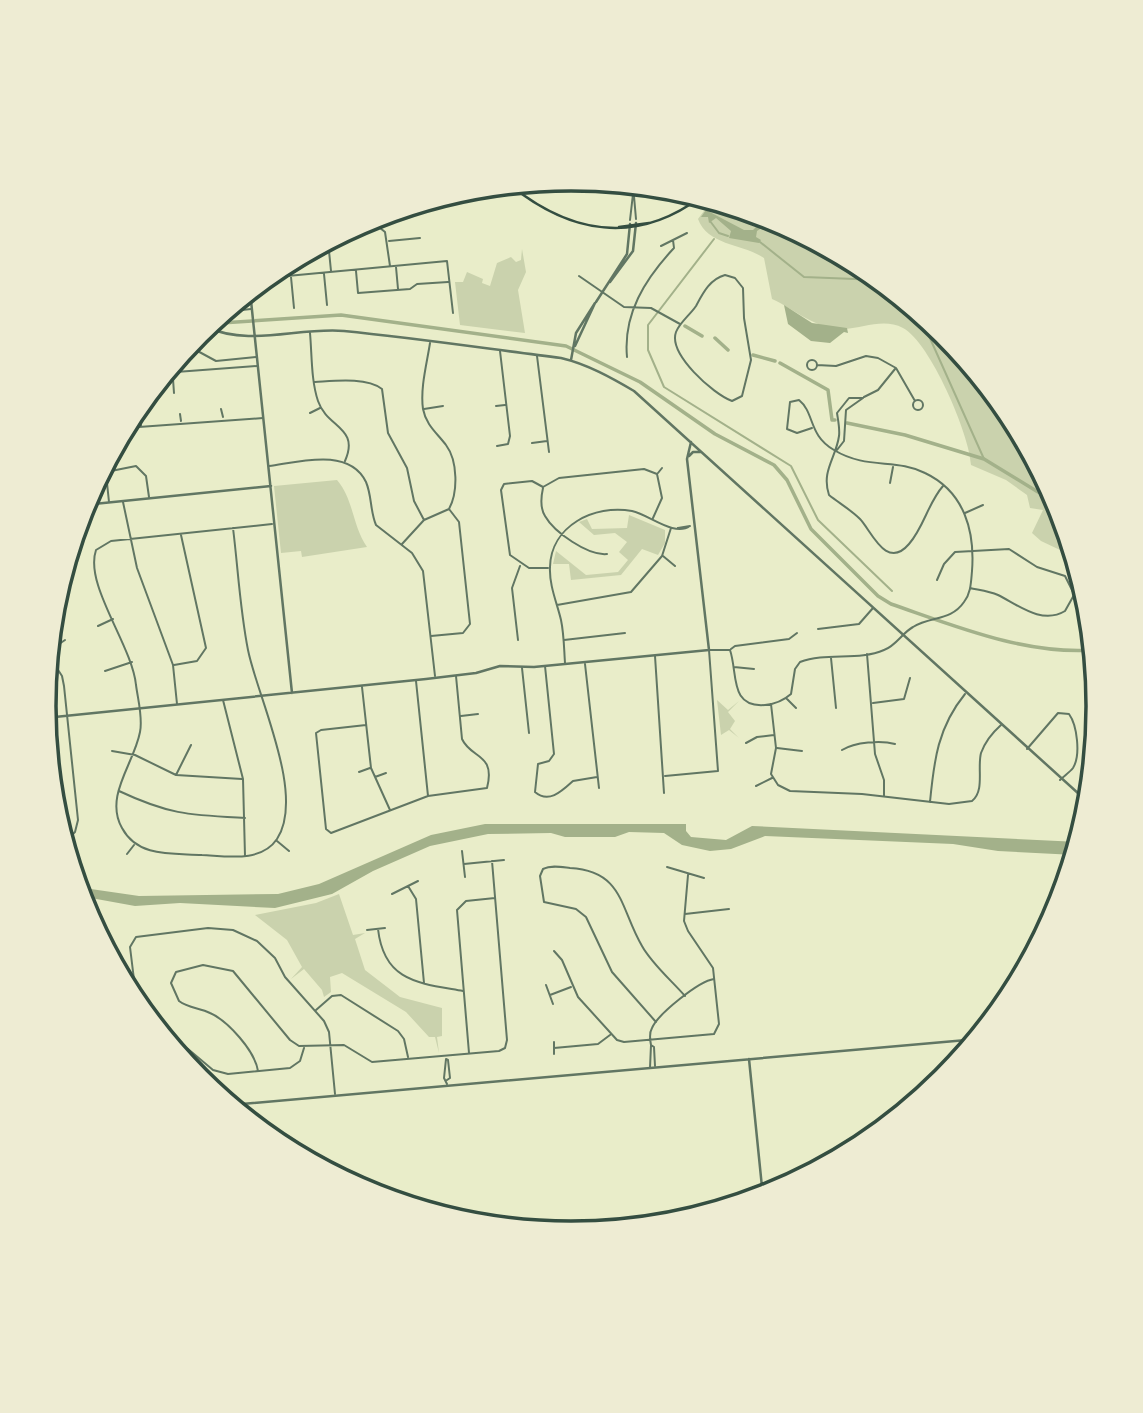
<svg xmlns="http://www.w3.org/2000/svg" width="1143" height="1413" viewBox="0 0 1143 1413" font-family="'Exo 2',sans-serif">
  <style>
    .green { fill: #cad2ad }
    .water { fill: #a3b18a }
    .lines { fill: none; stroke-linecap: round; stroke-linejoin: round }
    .stream { stroke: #a3b18a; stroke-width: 2 }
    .canal { stroke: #a3b18a; stroke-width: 3.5 }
    .minor { stroke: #617663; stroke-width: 2 }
    .tertiary { stroke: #617663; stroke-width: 2.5 }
    .secondary { stroke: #344e41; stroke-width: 2.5 }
    .rim { fill: none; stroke: #344e41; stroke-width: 3.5 }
  </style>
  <rect width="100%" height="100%" fill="#e9edc9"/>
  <!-- green -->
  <path class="green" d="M712 200 793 230 865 268 945 334 1011 414 1043 474V488L1062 513 1075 557 1041 541 1032 533 1043 510 1030 508 1027 495 1006 480 971 465C970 435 930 342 903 328 884 318 863 328 845 329 816 330 796 310 772 299L764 258C744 244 708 246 698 219Z
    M522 249 526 272 518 290 525 333 460 325 455 282H463L467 272 483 279 482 283 490 286 497 263 511 257 516 262 521 260Z
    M337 480C354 500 352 525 367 547L302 557 301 551 281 553 274 486Z
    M629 515 665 530V543L658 555 642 549 621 575 571 580 569 564H553L556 551 586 575 618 572 628 560 619 552 627 542 615 533 594 535 579 522 587 519 592 529 627 528Z
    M1090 609 1093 642H1087L1084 610Z
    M717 700 728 710 739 701 728 712 735 721 730 729 739 738 729 730 721 735Z
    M339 894 353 935 365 933 355 939 365 970 400 997 442 1008V1036L437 1037 439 1053 435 1037H429L406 1012 342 973 330 977 331 992 324 997 322 990 304 969 291 979 302 967 287 940 255 915 316 903Z"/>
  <!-- water -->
  <path class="water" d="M706 210 744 230H753L759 224 763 227 757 231 756 237 761 240 759 243 729 238 731 231 716 218 709 223 708 217H701Z
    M784 305 812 323 847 328 848 333 844 332 830 343 811 341 788 324Z
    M1043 474 1062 513 1046 497Z
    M485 824H686V831L691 837 726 840 752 826 1079 842 1075 855 998 851 953 844 765 836 731 849 710 851 682 845 664 833 629 832 615 837H565L551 833 488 834 430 846 373 871 332 894 275 908 180 903 135 906 80 896 77 887 139 896 278 894 319 884 431 835Z"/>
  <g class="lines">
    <!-- stream -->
    <path class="stream" d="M710 221 719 233 728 236
      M765 223 771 218
      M714 239 648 325V350L664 387 791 466 818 520 892 591
      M760 242 804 277 880 280
      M907 303 929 336 984 459"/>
    <!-- canal -->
    <path class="canal" d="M685 326 702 336
      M205 328 221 323 341 315 566 346 640 382 715 434 774 465 787 480 811 529 878 596 891 604C955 626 1025 655 1094 650
      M715 338 728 350
      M753 355 775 361
      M780 363 828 390 832 420H835
      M847 423 905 435 984 459 1038 492"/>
    <!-- minor -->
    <path class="minor" d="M557 180 583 192 633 189
      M633 185 636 219
      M369 219 385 232 390 266
      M630 220 633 194
      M328 241 331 271
      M389 241 420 238
      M661 246 687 233
      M396 267 398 289
      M356 271 358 293 410 289 417 284 448 282
      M324 274 327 305
      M725 275 735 278 743 288 744 318 751 360 742 396 732 401C713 394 668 354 676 332 680 322 690 315 696 306 703 293 710 279 725 275Z
      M579 276 624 307 651 308 680 324
      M291 277 294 308
      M266 278 447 261 453 313
      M224 312 251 309
      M310 333C312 355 311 380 318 401 327 428 360 427 345 461
      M430 343C427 363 420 388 423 409 426 425 437 433 446 445 458 461 458 493 449 509L459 522 470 624 463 633 431 636
      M183 352 192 348 216 361 256 357
      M537 356 549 452
      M627 357C623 314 645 279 674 248L673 240
      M807 365a5 5 0 1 1 10 0a5 5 0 1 1-10 0Z
      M817 365 836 366 866 356 878 358 896 368 915 401
      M315 382C334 381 366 377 382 389L388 433 407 468 414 501 424 520
      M174 393 173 379 176 372 257 366
      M864 397 878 390 895 369
      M913 405a5 5 0 1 1 10 0a5 5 0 1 1-10 0Z
      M139 406 141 426
      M496 406 505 405
      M221 409 223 417
      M424 409 443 406
      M310 413 320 408
      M180 414 181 421
      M125 428 263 418
      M532 443 547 441
      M497 446 508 444 510 436 500 351
      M837 450 844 441 846 410 863 398H849L837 413C838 420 840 429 839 436 836 458 821 471 829 495 839 503 851 510 860 519 871 530 886 571 909 544 924 527 928 503 943 486
      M269 466C299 462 349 447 366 482 372 496 370 511 376 525L412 553 423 571 435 676
      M658 473 662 468
      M890 483 893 467
      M543 488C541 497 540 508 545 516 554 532 588 556 607 554
      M109 502 107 483 111 471 136 466 146 476 149 497
      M123 502 137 568 173 665 177 704
      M965 513 983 505
      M653 518 662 498 657 474
      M233 528C238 568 240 610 248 650 257 696 306 795 277 839 261 863 226 856 202 855 173 853 138 858 122 828 104 796 134 764 140 732 143 718 138 700 136 685 132 645 84 585 96 550L111 541 272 524
      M402 544 424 520 449 509
      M663 556 675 566
      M548 568H529L510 555 501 490 504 484 532 481 543 487 559 478 644 469 657 474
      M937 580 944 564 955 552 1009 549 1037 567 1065 576 1074 594
      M970 588C979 590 989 591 998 595 1018 605 1042 625 1065 611L1074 595
      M1074 588 1084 586
      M1075 594 1085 592
      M57 595 60 597
      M557 605 631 592 662 556 671 528
      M98 626 113 619
      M818 629 859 624 873 608
      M518 640 512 588 520 566
      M564 640 625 633
      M731 649 735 646 789 639 797 633
      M49 651 65 640
      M867 654 875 754 884 780V796
      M49 656 62 676 64 686 78 820 75 832 64 843
      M655 656 664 793
      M831 658 836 708
      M565 663C564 649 564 634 561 620 557 603 549 585 550 567 551 526 594 504 632 511 650 515 674 537 690 526L678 528
      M585 664 599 788
      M174 665 197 661 206 648 181 535
      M545 666 554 754 549 761 538 764 535 792C549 804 562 791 573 781L597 777
      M734 667 754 669
      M522 668 529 733
      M105 671 132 662
      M416 681 428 796
      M362 687 371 768 390 810
      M787 699 796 708
      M223 700 243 779 245 856
      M873 703 904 699 910 678
      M771 704 776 748 771 774 778 785 790 791 862 794 949 804 972 801C985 791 977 768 981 753 985 742 992 733 1001 725
      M461 716 478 714
      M366 725 321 730 316 733 326 829 331 833 428 796 487 788C496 753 471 759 462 739L456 676
      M746 743 757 737 774 735
      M777 748 802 751
      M1027 749 1058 713 1069 714C1077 725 1081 755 1073 768 1070 772 1064 776 1060 780
      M842 750C855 742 881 740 895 744
      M112 751 135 755 176 775 242 779
      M359 772 370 768
      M176 775 191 745
      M665 776 718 771 709 650H730C738 673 729 708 765 705 776 704 783 701 791 694L795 669 800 662C826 652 859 661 884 650 896 646 902 633 913 627 931 616 951 621 964 602 971 593 971 582 972 571 975 532 965 492 925 473 896 458 867 470 834 450 808 435 815 413 799 400L790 402 787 429 797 433 812 428
      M375 777 386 773
      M756 786 772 778
      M119 791C170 815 190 815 245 818
      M930 802C934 760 938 727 965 694
      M277 841 289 851
      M462 851 465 877
      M127 854 134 845
      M464 864 504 860
      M667 867 704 878
      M408 886 416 899 424 983
      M392 894 418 881
      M685 914 729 909
      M378 929C384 982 419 983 463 991
      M367 930 385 928
      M554 951 562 960 578 997 617 1040 624 1042 714 1034 719 1024 713 968 688 931 684 921 688 875
      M546 985 553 1004
      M550 995 571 987
      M137 1004 130 947 136 937 208 928 233 930 257 941 275 958 285 977 324 1021 329 1032 335 1094
      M316 1010 332 996 341 995 398 1031 404 1039 408 1057
      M656 1022 612 972 586 917 576 909 544 902 540 876 543 869C551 865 561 867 570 868 624 871 620 909 642 946 652 964 671 980 685 996
      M167 1041 188 1049 213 1070 228 1074 290 1068 300 1061 304 1048
      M554 1042V1054
      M651 1045C650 1040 649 1033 652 1028 658 1014 699 981 714 979
      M554 1048 598 1044 610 1035
      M469 1053 457 910 466 901 495 898
      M650 1068 651 1045 654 1047 655 1066
      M258 1071C255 1051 228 1021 210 1013 200 1008 188 1008 179 1001L171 983 176 972 203 965 233 971 290 1040 299 1046 344 1045 372 1062 499 1051 505 1048 507 1040 492 861
      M447 1080 450 1078 448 1060 446 1059 444 1078 447 1084"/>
    <!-- tertiary -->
    <path class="tertiary" d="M610 282 633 251 636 223
      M250 291 292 693
      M596 302 627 254 630 224
      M206 327C251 347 297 327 344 331 416 338 489 349 561 358 587 364 612 378 634 391L1090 804
      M571 360 576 333 595 303 575 346
      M689 456 693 452H701
      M84 505 271 486
      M45 718 426 679 476 673 500 666 534 667 709 650 687 459 691 442
      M749 1059 763 1197
      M230 1105 978 1039"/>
    <!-- secondary -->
    <path class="secondary" d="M510 185C571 234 636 245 701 197
      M619 227 649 223"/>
  </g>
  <!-- crop -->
  <path d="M0 0H1143V1413H0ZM56 706a515 515 0 1 1 1030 0a515 515 0 1 1-1030 0Z" fill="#eeecd3" fill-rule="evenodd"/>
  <path class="rim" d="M56 706a515 515 0 1 1 1030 0a515 515 0 1 1-1030 0Z"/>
</svg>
